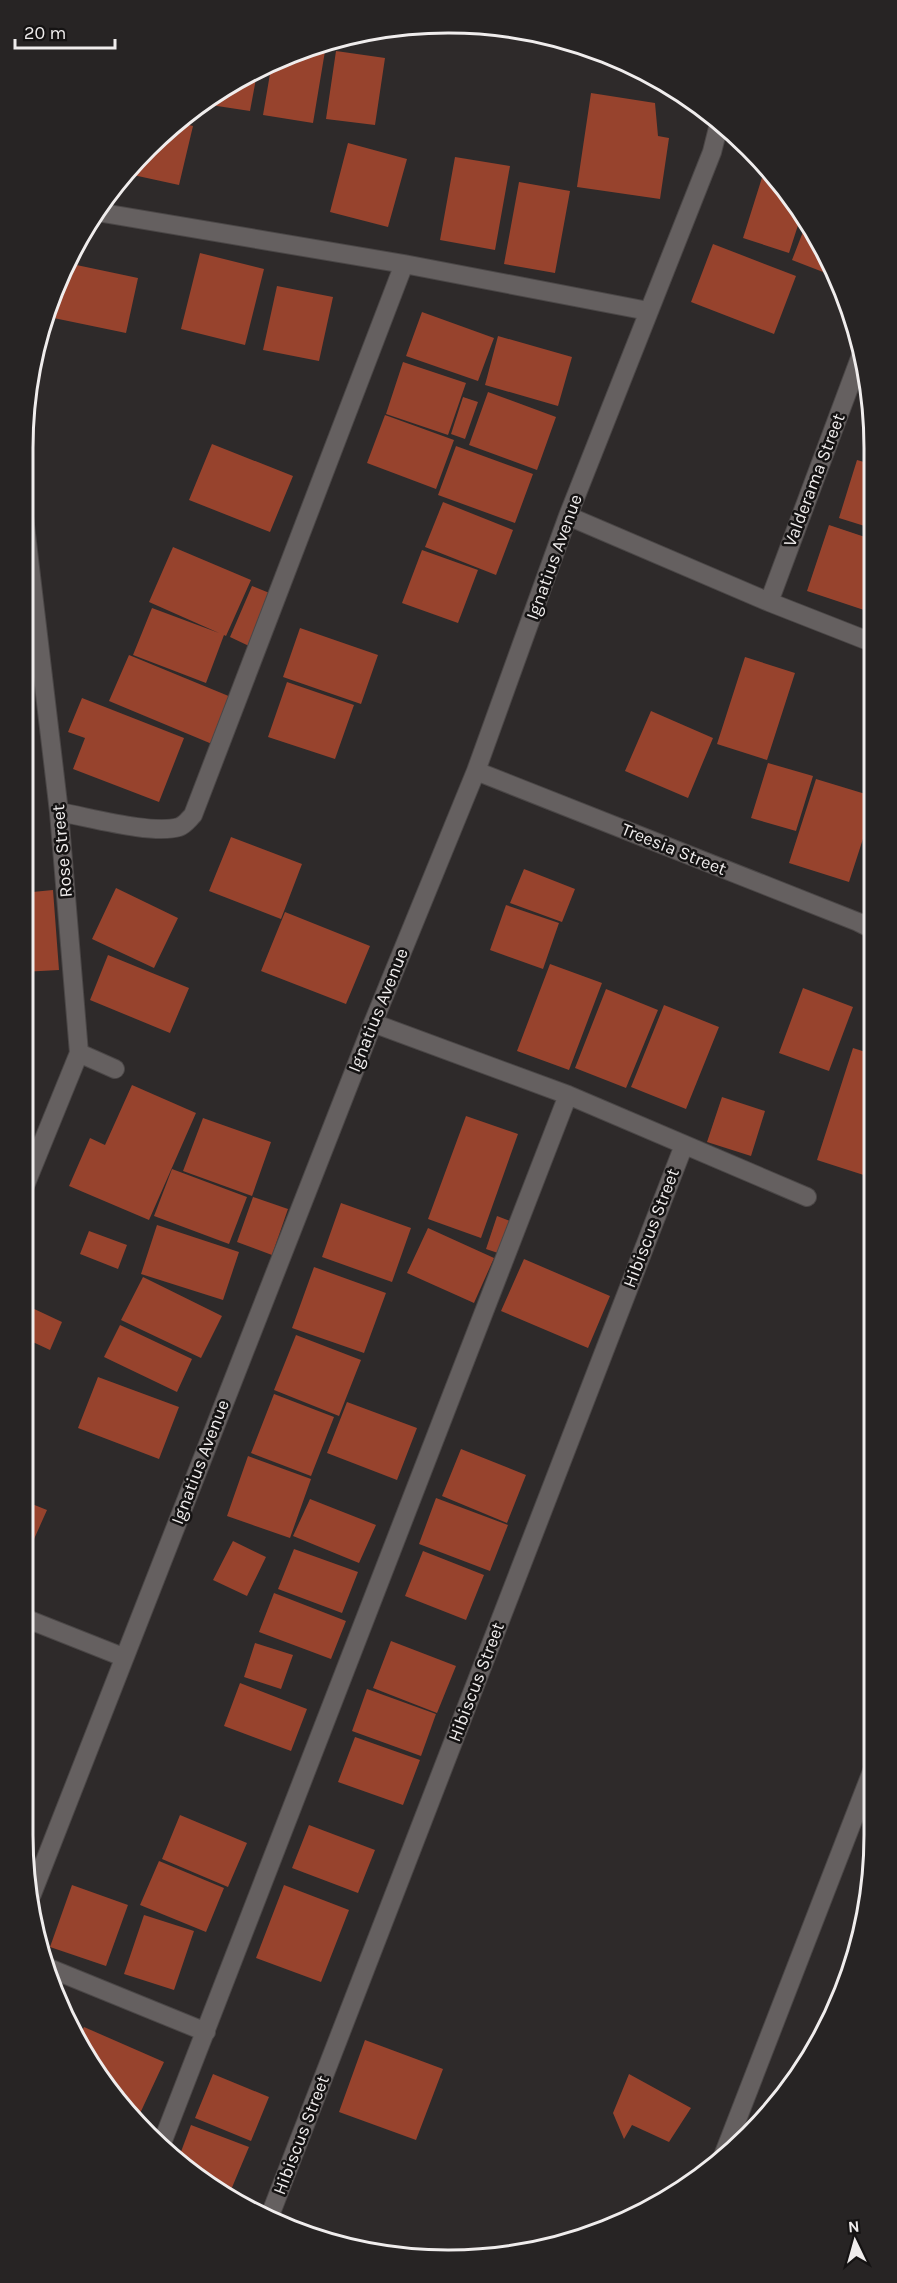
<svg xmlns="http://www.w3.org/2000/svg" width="897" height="2283" viewBox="0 0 897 2283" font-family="Karla,sans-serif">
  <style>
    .building { fill: #97432d }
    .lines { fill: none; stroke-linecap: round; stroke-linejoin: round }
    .minor-casing { stroke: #4b4747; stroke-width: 20 }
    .minor { stroke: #656060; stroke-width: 18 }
    .labels { text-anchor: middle; stroke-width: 5; stroke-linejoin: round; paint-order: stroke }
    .street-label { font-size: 18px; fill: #f0eded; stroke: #151313 }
    .rim { fill: none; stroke: #f0eded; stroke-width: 3 }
  </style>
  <rect width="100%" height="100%" fill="#2e2a2a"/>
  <!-- building -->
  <path class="building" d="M307 49 325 51 313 123 263 115 272 62Z
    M336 51 385 58 375 125 326 119Z
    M258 68 250 111 204 104 205 101Z
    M591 93 655 103 658 136 669 138 660 199 577 187Z
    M177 122 193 126 179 185 124 173Z
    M348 143 407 159 388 227 330 212Z
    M455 157 510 166 495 250 440 240Z
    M766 165 801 216 789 253 743 238Z
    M519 182 570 191 555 273 504 264Z
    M806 224 831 260 836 277 792 260Z
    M713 244 796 276 774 334 691 302Z
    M200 253 264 269 245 345 181 329Z
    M67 263 138 278 126 333 44 316Z
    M277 286 333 297 319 361 263 350Z
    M422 312 494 338 478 381 406 356Z
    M498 336 572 357 558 406 485 385Z
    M403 362 466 383 448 435 386 414Z
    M488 392 556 417 537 470 469 445Z
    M463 397 478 402 465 439 451 434Z
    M385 415 454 440 436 489 367 463Z
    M212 444 293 476 270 532 189 500Z
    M456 446 533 474 515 523 438 495Z
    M857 460 871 464V528L839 518Z
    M443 502 513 530 496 575 425 547Z
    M829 525 871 539V590L864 610 807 591Z
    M173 547 251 580 226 636 224 635 206 683 133 655 152 608 219 633 149 602Z
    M422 550 478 570 458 623 402 603Z
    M252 586 272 594 249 646 230 637Z
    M300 628 378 655 361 704 283 677Z
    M129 655 231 697 212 744 109 701Z
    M745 657 795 673 767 760 717 744Z
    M287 682 354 705 335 759 268 737Z
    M82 698 184 738 159 802 73 769 85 738 68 732Z
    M651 711 713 738 688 798 625 771Z
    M768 763 813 776 796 831 751 818Z
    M816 779 872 796V811L849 882 789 863Z
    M231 837 302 864 281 919 209 891Z
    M524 869 575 889 562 922 510 903Z
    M116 888 178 918 154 968 92 939Z
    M53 890 59 970 22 972V893Z
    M506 905 559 923 543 969 490 950Z
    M285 912 370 946 346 1004 261 971Z
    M108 955 189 988 170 1033 90 1000Z
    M550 964 602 983 569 1070 517 1051Z
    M803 988 853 1007 829 1071 779 1053Z
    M606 989 658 1010 626 1088 575 1068Z
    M664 1005 719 1027 686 1109 631 1087Z
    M853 1048 872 1054 873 1178 817 1160Z
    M132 1085 196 1113 149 1220 69 1186 90 1138 105 1145Z
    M722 1097 765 1111 751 1156 707 1142Z
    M466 1116 518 1134 481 1238 428 1219Z
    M203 1118 271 1142 252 1196 183 1171Z
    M172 1169 247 1197 229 1244 154 1216Z
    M253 1197 288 1209 272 1255 237 1242Z
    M341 1203 411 1228 392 1282 322 1257Z
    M497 1216 513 1222 501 1254 486 1249Z
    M157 1225 239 1252 223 1300 141 1274Z
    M428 1228 494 1258 474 1303 407 1273Z
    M89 1231 127 1245 118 1269 80 1254Z
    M524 1259 610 1296 588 1348 501 1311Z
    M314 1267 386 1293 364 1353 292 1328Z
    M143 1277 222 1316 201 1358 121 1320Z
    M30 1307 62 1322 50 1350 22 1337V1324Z
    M120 1325 192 1359 177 1392 104 1357Z
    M296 1335 361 1360 339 1416 274 1390Z
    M98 1377 179 1407 159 1459 78 1428Z
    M274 1394 334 1417 311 1476 251 1453Z
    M347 1402 417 1428 397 1480 327 1453Z
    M461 1449 526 1475 507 1523 442 1496Z
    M248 1456 311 1479 290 1538 227 1516Z
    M436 1498 508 1525 490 1571 419 1544Z
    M310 1499 376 1525 359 1563 293 1536Z
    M22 1500 47 1510 22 1566Z
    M233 1541 266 1557 247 1596 213 1580Z
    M294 1549 358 1572 342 1613 278 1589Z
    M423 1551 484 1575 466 1620 405 1596Z
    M274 1593 346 1621 331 1659 259 1632Z
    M391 1641 456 1666 437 1713 373 1688Z
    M255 1643 293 1655 281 1689 244 1677Z
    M240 1683 307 1709 291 1751 224 1726Z
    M367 1689 436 1714 421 1756 352 1731Z
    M355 1737 420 1760 403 1805 338 1782Z
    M180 1815 247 1843 228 1887 162 1859Z
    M309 1825 375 1850 358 1893 292 1868Z
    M159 1861 224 1888 206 1932 140 1905Z
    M72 1885 128 1905 106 1966 50 1947Z
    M284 1885 349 1910 321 1982 256 1958Z
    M144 1915 194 1931 174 1990 124 1974Z
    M84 2027 164 2062 136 2122 128 2115 79 2047 77 2042Z
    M365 2040 443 2069 416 2140 339 2112Z
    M213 2074 269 2097 251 2141 195 2118Z
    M629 2074 691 2108 669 2142 632 2125 624 2139 613 2113Z
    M191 2125 249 2147 228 2197 179 2157Z"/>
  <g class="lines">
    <!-- minor casing -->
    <g class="minor-casing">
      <path id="minor" d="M97 212 404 264 648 311
        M22 500 59 812 79 1053 22 1193
        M568 516 769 602 871 642
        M769 602 860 358
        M476 771 858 922 872 929
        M59 812C89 817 152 835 179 827 185 825 189 819 193 815L404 264
        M373 1023 568 1095 807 1197
        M79 1053 115 1069
        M22 1617 123 1657
        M32 1894 373 1023 476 771 568 516 712 152 719 124
        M44 1966 206 2032
        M162 2143 568 1095
        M721 2161 874 1766
        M269 2218 684 1145"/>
    </g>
    <!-- minor -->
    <use href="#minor" class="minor"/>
  </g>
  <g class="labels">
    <!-- street labels -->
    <g class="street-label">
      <text transform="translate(814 480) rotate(-69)" y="6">Valderama Street</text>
      <text transform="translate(554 557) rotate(-70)" y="6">Ignatius Avenue</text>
      <text transform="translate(674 849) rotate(22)" y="6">Treesia Street</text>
      <text transform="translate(62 851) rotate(-95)" y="6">Rose Street</text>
      <text transform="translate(378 1010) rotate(-68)" y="6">Ignatius Avenue</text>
      <text transform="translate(651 1228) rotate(-69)" y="6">Hibiscus Street</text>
      <text transform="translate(200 1462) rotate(-69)" y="6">Ignatius Avenue</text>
      <text transform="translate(476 1682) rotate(-69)" y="6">Hibiscus Street</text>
      <text transform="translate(301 2135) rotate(-69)" y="6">Hibiscus Street</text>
    </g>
  </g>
  <!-- crop -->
  <path d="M0 0H897V2283H0ZM448 33H449A415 415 0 0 1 864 448V1835A415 415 0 0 1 449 2250H448A415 415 0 0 1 33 1835V448A415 415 0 0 1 448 33Z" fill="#272424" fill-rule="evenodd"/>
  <path class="rim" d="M448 33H449A415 415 0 0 1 864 448V1835A415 415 0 0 1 449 2250H448A415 415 0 0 1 33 1835V448A415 415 0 0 1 448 33Z"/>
  <!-- north arrow -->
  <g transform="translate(855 2241) rotate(355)" stroke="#151313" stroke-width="4.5" paint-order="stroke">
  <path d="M0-4.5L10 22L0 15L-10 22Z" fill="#f0eded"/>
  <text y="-9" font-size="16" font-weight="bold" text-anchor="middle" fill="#f0eded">N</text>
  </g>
  <!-- scale -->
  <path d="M15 39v9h100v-9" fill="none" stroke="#f0eded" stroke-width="3"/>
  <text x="24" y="39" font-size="18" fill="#f0eded" stroke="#151313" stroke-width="4.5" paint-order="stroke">20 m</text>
</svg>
